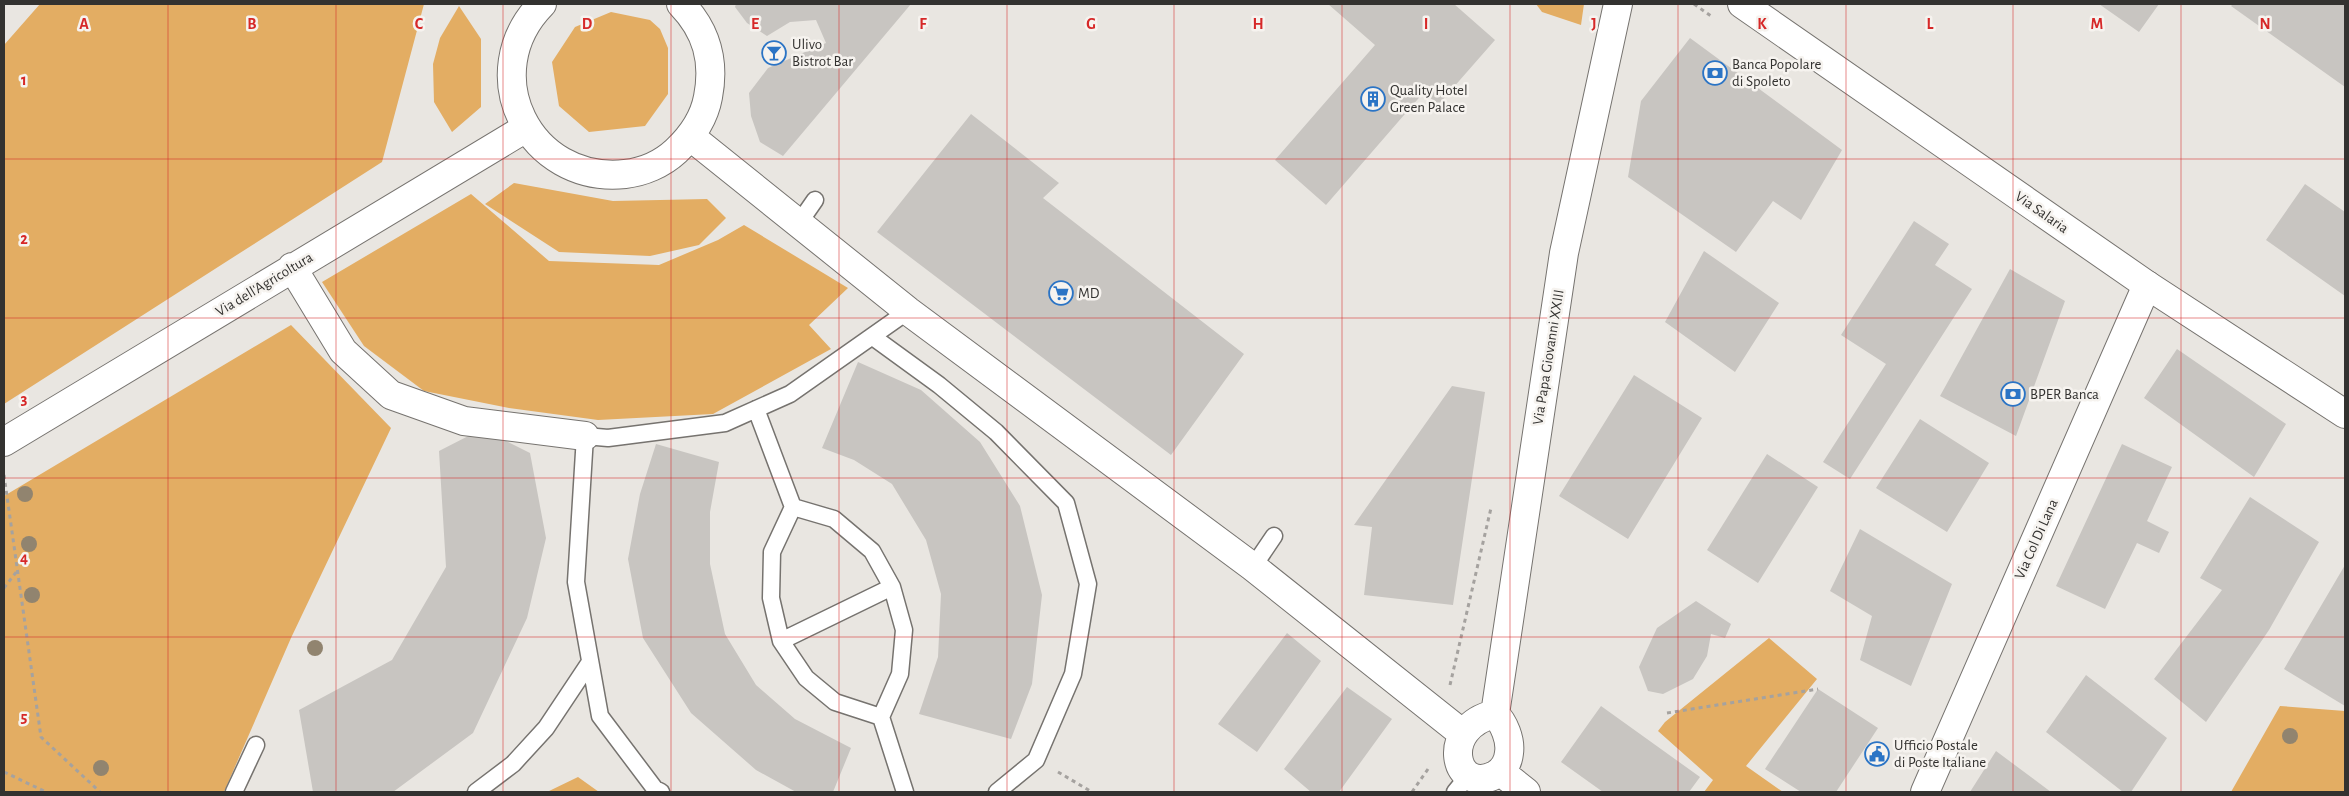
<svg xmlns="http://www.w3.org/2000/svg" width="2349" height="796" viewBox="0 0 2349 796" font-family="'Alegreya Sans',sans-serif">
  <style>
    .green { fill: #e3ad63 }
    .building { fill: #c8c5c1 }
    .lines { fill: none; stroke-linecap: round; stroke-linejoin: round }
    .lane-casing { stroke: #76736f; stroke-width: 19 }
    .street-casing { stroke: #76736f; stroke-width: 30 }
    .secondary-casing { stroke: #76736f; stroke-width: 30 }
    .path { stroke: #a5a29f; stroke-width: 3; stroke-dasharray: 4 4; stroke-linecap: butt }
    .lane { stroke: #fff; stroke-width: 16 }
    .street { stroke: #fff; stroke-width: 28 }
    .secondary { stroke: #fff; stroke-width: 28 }
    .tree { fill: #91846f }
    .grid { fill: none; stroke: #d62828; stroke-width: 1; stroke-opacity: 0.55 }
    .labels { text-anchor: middle; stroke-width: 5; stroke-linejoin: round; paint-order: stroke }
    .poi-label { font-size: 15px; fill: #333230; stroke: #f6f3ef; text-anchor: start }
    .street-label { font-size: 15px; fill: #333230; stroke: #f6f3ef }
    .grid-label { font-size: 16px; text-anchor: middle; font-weight: bold; fill: #d62828; stroke: #f6f3ef; stroke-width: 5; stroke-linejoin: round; paint-order: stroke }
  </style>
  <rect width="100%" height="100%" fill="#e9e6e1"/>
  <!-- green -->
  <path class="green" d="M40 4H424L382 162 4 404V45Z
    M1536 4H1584L1581 25 1542 12Z
    M459 6 481 39V107L452 132 434 102 433 64 440 38Z
    M611 12 650 20 660 29 668 48V94L645 126 589 132 559 106 552 62 575 27Z
    M514 183 613 201 707 199 726 218 699 245 650 256 559 252 485 204Z
    M471 194 549 261 659 265 718 240 744 225 848 288 809 325 831 349 713 414 598 420 509 408 424 391 364 346 322 282Z
    M291 325 391 428 291 638 224 792H4V496Z
    M1769 638 1817 679 1746 766 1783 792H1704L1713 780 1658 731 1665 722Z
    M2280 706 2345 711V792H2231Z
    M578 777 599 792H547Z"/>
  <!-- building -->
  <path class="building" d="M736 4H911L783 156 760 142 751 116 749 93 768 68 826 43 816 20 790 22 767 36 747 23 735 7Z
    M1328 4H1454L1495 40 1438 105 1424 92 1326 205 1275 160 1375 45Z
    M2099 4H2159L2139 32Z
    M2233 4H2345V87L2231 6Z
    M1690 38 1842 150 1801 220 1773 201 1736 252 1628 177 1641 101Z
    M971 114 1059 183 1043 198 1244 354 1171 455 877 232Z
    M2305 184 2345 212V296L2266 240Z
    M1914 221 1949 244 1935 265 1972 289 1850 479 1823 462 1886 364 1841 335Z
    M1704 251 1779 303 1735 372 1665 322Z
    M2010 269 2065 301 2016 436 1940 396Z
    M2177 349 2286 424 2254 477 2144 398Z
    M858 362 921 390 980 442 1020 506 1042 595 1032 684 1011 739 919 714 938 657 941 594 926 540 892 484 854 460 822 448Z
    M1634 375 1702 418 1628 539 1559 496Z
    M1452 386 1485 392 1453 605 1364 595 1372 527 1354 525Z
    M1920 419 1989 463 1947 532 1876 488Z
    M482 429 530 453 546 538 527 618 473 733 393 792H313L299 710 392 660 446 567 439 451Z
    M656 444 719 462 710 512V564L725 634 756 685 795 719 851 748 833 792H796L756 770 691 713 643 638 628 559 640 494Z
    M2122 444 2172 467 2147 521 2169 532 2159 553 2137 543 2105 609 2056 586Z
    M1767 454 1818 487 1758 583 1707 550Z
    M2250 497 2319 542 2269 630 2206 722 2154 679 2222 590 2200 578Z
    M1860 529 1952 584 1911 686 1860 660 1872 616 1830 591Z
    M2345 565V706L2284 669Z
    M1696 601 1731 624 1725 638 1711 634 1707 656 1693 679 1663 694 1648 691 1639 667 1657 628Z
    M1287 633 1321 661 1257 752 1218 724Z
    M2086 675 2167 738 2131 792H2123L2046 732Z
    M1347 687 1392 719 1339 792H1311L1284 769Z
    M1818 689 1878 728 1836 792H1801L1765 769Z
    M1601 706 1700 777 1689 792H1603L1561 762Z
    M1996 751 2051 792H1970Z"/>
  <g class="lines">
    <!-- lane casing -->
    <g class="lane-casing">
      <path id="lane" d="M799 223 815 200
        M873 337 939 385 996 432 1066 503 1088 584 1073 674 1036 760 997 792
        M756 409 793 507 834 519 872 551 892 587 904 630 900 674 881 717 905 792
        M793 507 772 552 771 598 781 641 806 678 835 702 881 717
        M1253 567 1274 536
        M781 641 892 587
        M234 792 256 745
        M476 792 513 764 546 728 590 662
        M661 792 655 789 600 716 576 582 585 436 608 438 725 423 790 394 908 311
        M1455 792 1468 776"/>
    </g>
    <!-- street casing -->
    <g class="street-casing">
      <path id="street" d="M542 4C474 73 529 184 625 174 643 172 662 164 676 151 692 136 704 119 708 97 715 61 707 31 681 4
        M691 137 908 311 1253 567 1463 734
        M292 267 343 351 391 395 464 421 585 436
        M4 442 526 128
        M1495 714 1564 253 1618 4
        M1495 714C1504 723 1511 740 1509 753 1508 763 1504 770 1495 775 1454 796 1438 727 1495 714Z
        M1501 772 1526 792
        M1925 792 2147 285"/>
    </g>
    <!-- secondary casing -->
    <g class="secondary-casing">
      <path id="secondary" d="M1742 4 2147 285 2345 414"/>
    </g>
    <!-- path -->
    <path class="path" d="M1694 4 1711 16
      M4 475 41 737 100 792
      M4 588 17 571
      M1450 685 1491 508
      M1667 713 1818 689
      M4 772 46 792
      M1058 772 1092 792
      M1412 792 1428 769"/>
    <!-- lane -->
    <use href="#lane" class="lane"/>
    <!-- street -->
    <use href="#street" class="street"/>
    <!-- secondary -->
    <use href="#secondary" class="secondary"/>
  </g>
  <!-- trees -->
  <g class="tree">
    <circle cx="25" cy="494" r="8"/>
    <circle cx="29" cy="544" r="8"/>
    <circle cx="32" cy="595" r="8"/>
    <circle cx="315" cy="648" r="8"/>
    <circle cx="2290" cy="736" r="8"/>
    <circle cx="101" cy="768" r="8"/>
  </g>
  <!-- grid -->
  <path class="grid" d="M168 4V792M336 4V792M503 4V792M671 4V792M839 4V792M1007 4V792M1174 4V792M1342 4V792M1510 4V792M1678 4V792M1846 4V792M2013 4V792M2181 4V792M4 159H2345M4 318H2345M4 478H2345M4 637H2345"/>
  <!-- icons -->
  <defs>
    <g id="bar-ring" transform="scale(1.25)"><circle r="9.5" fill="#f6f3ef" stroke="#2b74c5" stroke-width="1.5"/><path d="M-6-5H6L.8 .8V4.5H3.5V6h-7V4.5H-.8V.8Z" fill="#2b74c5"/></g>
    <g id="bank-ring" transform="scale(1.25)"><circle r="9.5" fill="#f6f3ef" stroke="#2b74c5" stroke-width="1.5"/><path d="M-6-4H6V4H-6ZM0-2.3a2.3 2.3 0 1 0 0 4.6a2.3 2.3 0 1 0 0-4.6Z" fill="#2b74c5"/></g>
    <g id="building-ring" transform="scale(1.25)"><circle r="9.5" fill="#f6f3ef" stroke="#2b74c5" stroke-width="1.5"/><path d="M-4-6H4V6H1V3H-1V6H-4ZM-2.5-4.3h1.7v1.8h-1.7ZM.8-4.3h1.7v1.8H.8ZM-2.5-1h1.7V.8h-1.7ZM.8-1h1.7V.8H.8Z" fill="#2b74c5"/></g>
    <g id="supermarket-ring" transform="scale(1.25)"><circle r="9.5" fill="#f6f3ef" stroke="#2b74c5" stroke-width="1.5"/><path d="M-6-5.5h2.5l.6 2H6L4.5 2H-2.5L-4.4-4H-6ZM-1.5 3.2a1.3 1.3 0 1 0 .1 0ZM3 3.2a1.3 1.3 0 1 0 .1 0Z" fill="#2b74c5"/></g>
    <g id="civic-ring" transform="scale(1.25)"><circle r="9.5" fill="#f6f3ef" stroke="#2b74c5" stroke-width="1.5"/><path d="M-.6-6.5H3V-4.5H.6V-3L4-1V1h2V6H-6V1h2V-1L-.6-3ZM-1.2 2.5V6h2.4V2.5Z" fill="#2b74c5"/></g>
  </defs>
  <g fill-rule="evenodd">
    <use href="#bar-ring" x="774" y="53"/>
    <use href="#bank-ring" x="1715" y="73"/>
    <use href="#building-ring" x="1373" y="99"/>
    <use href="#supermarket-ring" x="1061" y="293"/>
    <use href="#bank-ring" x="2013" y="394"/>
    <use href="#civic-ring" x="1877" y="754"/>
  </g>
  <g class="labels">
    <!-- poi labels -->
    <g class="poi-label">
      <text x="792" y="49">Ulivo<tspan x="792" dy="17">Bistrot Bar</tspan></text>
      <text x="1732" y="69">Banca Popolare<tspan x="1732" dy="17">di Spoleto</tspan></text>
      <text x="1390" y="95">Quality Hotel<tspan x="1390" dy="17">Green Palace</tspan></text>
      <text x="1078" y="298">MD</text>
      <text x="2030" y="399">BPER Banca</text>
      <text x="1894" y="750">Ufficio Postale<tspan x="1894" dy="17">di Poste Italiane</tspan></text>
    </g>
    <!-- street labels -->
    <g class="street-label">
      <text transform="translate(2042 212) rotate(35)" y="5">Via Salaria</text>
      <text transform="translate(264 284) rotate(-31)" y="5">Via dell'Agricoltura</text>
      <text transform="translate(1548 357) rotate(-81)" y="5">Via Papa Giovanni XXIII</text>
      <text transform="translate(2036 539) rotate(-66)" y="5">Via Col Di Lana</text>
    </g>
  </g>
  <g class="grid-label">
    <text x="84" y="29">A</text>
    <text x="252" y="29">B</text>
    <text x="419" y="29">C</text>
    <text x="587" y="29">D</text>
    <text x="755" y="29">E</text>
    <text x="923" y="29">F</text>
    <text x="1091" y="29">G</text>
    <text x="1258" y="29">H</text>
    <text x="1426" y="29">I</text>
    <text x="1594" y="29">J</text>
    <text x="1762" y="29">K</text>
    <text x="1930" y="29">L</text>
    <text x="2097" y="29">M</text>
    <text x="2265" y="29">N</text>
    <text x="24" y="85">1</text>
    <text x="24" y="244">2</text>
    <text x="24" y="404">3</text>
    <text x="24" y="563">4</text>
    <text x="24" y="722">5</text>
  </g>
  <!-- border -->
  <rect width="2349" height="796" fill="none" stroke="#333230" stroke-width="10"/>
</svg>
